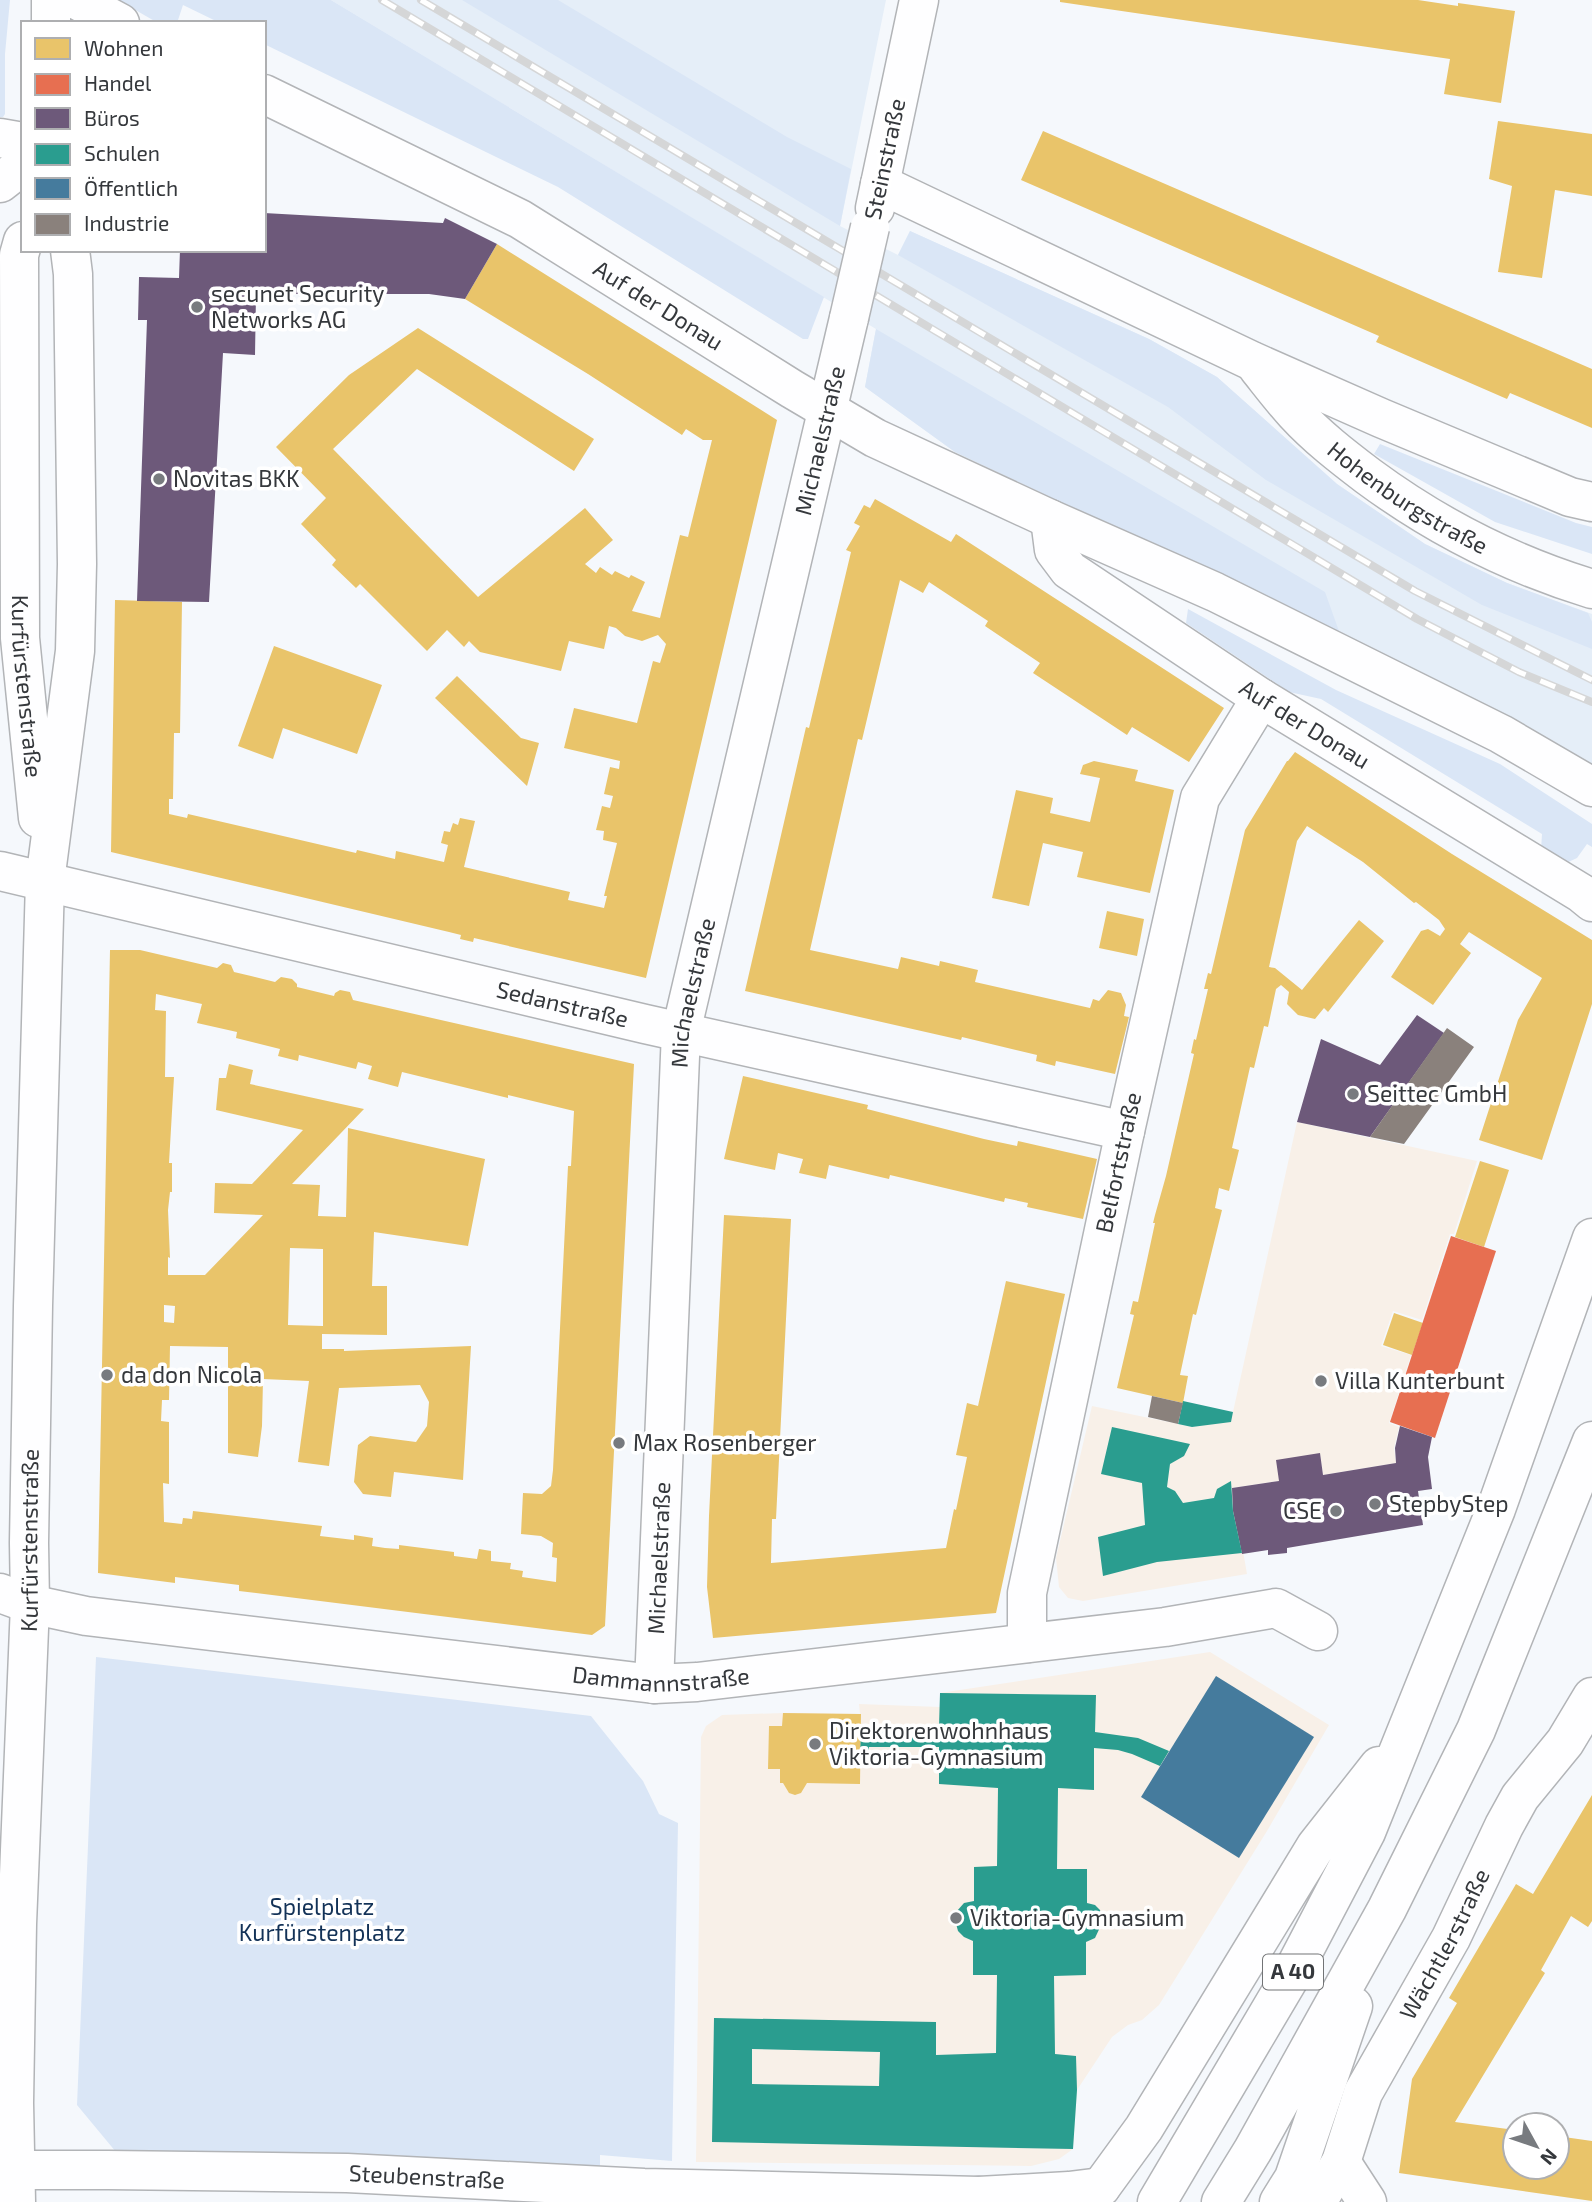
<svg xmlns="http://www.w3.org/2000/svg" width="1592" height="2202" viewBox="0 0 1592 2202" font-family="'Exo 2',sans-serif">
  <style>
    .built { fill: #e5eef8 }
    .education { fill: #f8f0e8 }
    .green { fill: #dae6f6 }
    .homes { fill: #e9c46a; fill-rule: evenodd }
    .shops { fill: #e76f51 }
    .offices { fill: #6d597a }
    .schools { fill: #2a9d8f; fill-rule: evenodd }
    .public { fill: #457b9d }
    .industry { fill: #8a817c }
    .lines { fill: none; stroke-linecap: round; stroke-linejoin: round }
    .street-casing { stroke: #b2b4b7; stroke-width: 41 }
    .secondary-casing { stroke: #b2b4b7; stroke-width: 41 }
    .highway-casing { stroke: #b2b4b7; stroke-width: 41 }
    .street { stroke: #fefeff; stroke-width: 38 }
    .secondary { stroke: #fefeff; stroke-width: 38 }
    .highway { stroke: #fefeff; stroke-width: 38 }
    .rail-casing { stroke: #d5d6d7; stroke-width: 8 }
    .rail { stroke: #fff; stroke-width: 5; stroke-dasharray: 16; stroke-linecap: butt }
    .street-bridge-casing { stroke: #b2b4b7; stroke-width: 41; stroke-linecap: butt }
    .street-bridge { stroke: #fefeff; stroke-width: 38 }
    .poi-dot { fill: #787b7f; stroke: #fff; stroke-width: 2.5 }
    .labels { text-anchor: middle; stroke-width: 7; stroke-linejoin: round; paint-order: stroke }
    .shield { fill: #fff; stroke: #727476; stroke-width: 2 }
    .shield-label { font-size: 21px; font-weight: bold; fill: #35383c }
    .street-label { font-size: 23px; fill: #35383c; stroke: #fff }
    .poi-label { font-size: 23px; fill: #35383c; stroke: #fff; text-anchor: start }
    .park-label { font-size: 23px; fill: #133257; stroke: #fff }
  </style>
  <rect width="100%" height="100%" fill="#f5f8fc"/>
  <!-- built -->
  <path class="built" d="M331 0H886L840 226 898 255 910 231 1149 339 1217 377 1337 484 1425 544 1507 583 1592 614V768L1340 634 955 452 865 387 876 329Z"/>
  <!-- education -->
  <path class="education" d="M1297 1122 1477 1161 1454 1234H1450L1422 1320 1393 1311 1381 1346 1411 1355 1389 1423 1399 1427 1394 1448 1396 1463 1323 1475 1320 1454 1279 1481 1232 1488 1247 1574 1083 1601 1068 1598 1059 1587 1056 1558 1092 1406 1192 1427 1231 1421Z
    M1210 1652 1329 1725 1267 1831 1159 2005 1142 2020 1128 2025 1112 2037 1077 2090 1073 2149 1059 2159 1031 2166 696 2162 701 1737 706 1726 722 1715 783 1713 860 1714 859 1704 940 1707V1693Z"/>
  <!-- green -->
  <path class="green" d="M0 0H10L5 54V114L3 117H0Z
    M118 0H331L824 297 808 339H803L558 187 264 44V23H220L183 5 177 23H158Z
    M462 0H558L787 137 851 169 840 226Z
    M910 231 1149 339 1217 377 1337 484 1425 544 1507 583 1588 613 1592 622V649L1482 605 1266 480 1168 407 898 255Z
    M876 329 1325 592 1340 634 955 452 865 387Z
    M1380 444 1576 523 1592 527V554L1495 522 1374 454Z
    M1188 609 1336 690 1500 764 1592 824V847L1587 844 1577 858 1562 865 1541 850 1542 834 1321 699 1289 692 1186 623Z
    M96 1657 591 1716 643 1781 659 1814 678 1823 672 2161 600 2155V2168L116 2152 77 2105Z"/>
  <!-- homes -->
  <path class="homes" d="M1060 0H1418L1458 6V3L1515 11 1501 103 1444 94 1450 59 1060 2Z
    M1498 121 1592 134V196L1555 190 1542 278 1498 272 1512 186 1489 179Z
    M1043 131 1592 369V428L1510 393 1507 399 1376 342 1379 336 1021 180Z
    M497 244 777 420 646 978 474 938 473 942 460 939 461 935 449 932 111 852 115 600 182 602 180 733H174L173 799H169V814L187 818 188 814 356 853 357 850 395 859 396 851 444 862 448 845 441 843 444 831 450 832 453 823 458 825 460 818 475 821 464 867 570 892 568 900 604 908 607 896H604L617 843 603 840 604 831 596 830 602 806 610 808 613 796 604 794 610 767 619 769 620 761 564 748 574 708 637 723 653 661 660 663 666 644 658 635 642 641 625 636 616 628 609 626 604 649 569 641 561 671 480 652 469 641 464 647 447 630 427 651 360 584 356 588 332 565 336 560 301 524 326 498 276 447 349 375 418 328 594 439 574 471 417 369 333 449 478 597 585 508 613 540 585 564 596 573 600 567 612 575 615 571 629 578 631 575 645 582 632 611 660 618 680 535 688 537 712 440H703L686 429 682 435 588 374 465 299Z
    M875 499 951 542 956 534 1224 708 1189 762 1132 727 1127 735 1033 673 1040 663 985 626 988 621 929 582 923 593 900 580 862 740 858 739 810 950 898 969 901 957 939 966 940 961 978 970 975 982 1090 1008 1093 999 1099 1001 1108 990 1121 993 1126 1005 1124 1016 1129 1017 1115 1074 1056 1061 1055 1066 1036 1061 1037 1055 962 1037 961 1040 745 991 806 727 809 728 851 552 846 550 860 526 854 523 864 505 870 508Z
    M274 646 382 685 357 754 283 728 273 759 238 746Z
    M457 676 521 738 539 743 527 786 435 698Z
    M1295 752 1452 854 1592 940V1004L1542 1160 1479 1140 1518 1020 1542 978 1469 932 1460 944 1471 953 1433 1005 1391 977 1421 931 1428 929 1440 936 1445 929 1439 920 1416 902 1414 903 1363 862 1307 826 1297 841 1269 967 1275 968 1302 990 1359 920 1384 941 1328 1012 1324 1008 1315 1019 1298 1015 1287 1004 1289 992 1281 985 1276 989 1268 1027 1264 1026 1254 1068 1250 1067 1232 1148 1239 1150 1229 1191 1219 1188 1215 1208 1222 1210 1196 1315 1193 1314 1180 1375 1188 1376 1183 1403 1117 1388 1134 1315 1130 1314 1133 1301 1138 1302 1155 1223H1153L1155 1215 1166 1176 1194 1054 1191 1053 1194 1039 1196 1040 1208 989H1204L1208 973 1211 974 1245 830 1287 761H1288Z
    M1094 761 1138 770 1135 781 1174 790 1150 893 1077 877 1083 852 1043 843 1029 906 992 898 1016 790 1053 798 1050 813 1090 822 1100 778 1080 774 1083 765Z
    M1107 911 1144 919 1137 956 1099 948Z
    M110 950H140L217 968 223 963 231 965 234 972 251 976 275 982 281 977 292 979 297 984V987L334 996 335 993 340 990 350 992 353 1000 634 1064 605 1626 592 1635 239 1591V1585L175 1577V1583L98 1573ZM156 994 202 1004 197 1023 237 1032 236 1038 280 1049 278 1056 298 1061 299 1055 356 1069 358 1062 372 1066 368 1079 398 1087 402 1072 508 1098V1095L574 1111 571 1166H568L553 1470 551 1486 542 1494 523 1493 521 1534 541 1536 553 1543 552 1557 557 1558 556 1582 522 1577 523 1571 510 1569 511 1563 491 1561V1551L479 1549 477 1559 454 1556V1552L399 1545V1549L385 1548 372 1546 373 1538 354 1535V1540L320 1536 322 1526 193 1511 192 1519 183 1518 182 1524 164 1522 163 1483 169 1484V1422L161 1421 162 1400H169L170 1346 228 1347V1453L258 1457 262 1426 263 1379 309 1381 298 1462 329 1466 339 1388 420 1385 429 1402 427 1426 416 1442 370 1436 358 1445 354 1482 363 1494 391 1497 394 1472 463 1480 471 1346 344 1351V1349H322V1334L387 1335V1286H372L374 1232 468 1246 485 1159 348 1128 346 1217 318 1216 320 1185 292 1184 364 1109 250 1084 253 1070 229 1064 226 1078H219L216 1110 303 1130 252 1184 215 1183 214 1213 263 1215 205 1275H168V1257L170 1258 168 1210 170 1192H172V1163H169L174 1077H165L166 1011 155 1010ZM290 1248 323 1249V1326L288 1325ZM164 1305 175 1306 174 1323 164 1322Z
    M743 1076 868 1105 867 1109 984 1139 1017 1146 1018 1141 1097 1159 1083 1219 1027 1207 1028 1203 1005 1198 1004 1202 890 1175 889 1179 829 1165 826 1179 799 1173 803 1159 778 1153 775 1170 724 1159Z
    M1480 1161 1509 1170 1484 1247 1455 1237Z
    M724 1215 791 1219 776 1519H772L771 1563 946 1548 954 1509 956 1510 967 1457 956 1455 967 1403 978 1406 1006 1281 1065 1294 996 1613 713 1638 707 1587 709 1516Z
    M1394 1313 1423 1323 1412 1355 1383 1345Z
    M783 1713 861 1714 860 1784 807 1783 801 1793 795 1795 789 1793 783 1783H780V1769H768L769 1726H782Z
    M1592 1795V1921L1588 1927 1571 1916 1541 1970 1545 1973 1455 2122 1515 2130V2167H1557V2136L1592 2141V2201L1399 2173 1412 2079 1457 2003 1449 1998 1516 1884 1533 1894Z"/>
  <!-- shops -->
  <path class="shops" d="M1451 1236 1496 1251 1435 1438 1390 1422Z"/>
  <!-- offices -->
  <path class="offices" d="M264 213 443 223 445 218 497 244 465 299 429 294H256L255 355 223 353 209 602 137 601 147 320H138L139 277 179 278 180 250H264Z
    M1417 1015 1444 1033 1370 1137 1297 1122 1321 1039 1380 1065Z
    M1400 1426 1432 1437 1428 1457 1432 1489 1418 1491 1423 1525 1287 1548V1553L1268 1555V1550L1242 1554 1233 1511 1232 1488 1279 1481 1276 1460 1320 1453 1323 1475 1396 1463 1395 1448Z"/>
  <!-- schools -->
  <path class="schools" d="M1183 1401 1233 1412 1231 1422 1192 1427 1178 1424Z
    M1112 1427 1190 1444 1184 1456 1170 1464 1167 1487 1175 1491 1183 1503 1214 1498 1217 1489 1231 1481 1233 1511 1242 1553 1157 1562 1103 1576 1098 1537 1145 1525 1142 1483 1101 1474Z
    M940 1693 1096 1695 1095 1732 1138 1738 1169 1751 1160 1766 1132 1754 1118 1750 1094 1748V1790L1058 1788 1057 1869H1087V1903L1095 1905 1100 1910 1103 1921 1095 1938 1086 1942V1975L1054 1976 1055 2054 1076 2056 1077 2090 1073 2149 712 2142 714 2018 936 2022V2055L996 2053 997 1975H973V1941L964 1937 958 1931 955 1920 957 1911 964 1903 974 1901V1867L997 1866 998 1788 939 1784V1747H869V1761H860L861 1726 939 1727ZM752 2049 880 2052 879 2086 752 2084Z"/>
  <!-- public -->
  <path class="public" d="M1216 1676 1314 1737 1239 1858 1141 1797Z"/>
  <!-- industry -->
  <path class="industry" d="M1447 1028 1474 1047 1404 1144 1370 1137Z
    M1152 1396 1183 1403 1178 1424 1148 1417Z"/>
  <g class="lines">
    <!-- street casing -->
    <g class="street-casing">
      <g id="street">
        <path d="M77 0 120 23"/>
        <path id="s1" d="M264 94 520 219 792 389 875 438 1050 519 1215 592 1501 734 1592 787"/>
        <path d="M880 184 1252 361 1381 418 1570 497 1592 502"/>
        <path d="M875 208 919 0"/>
        <path id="s2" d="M1258 368C1270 383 1282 399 1295 413 1317 437 1343 457 1368 476 1437 527 1510 564 1592 589"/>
        <path id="s3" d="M1050 519 1054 550 1069 570 1261 698 1581 893 1592 902"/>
        <path id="s4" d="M0 871 645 1024 1125 1131"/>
        <path id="s5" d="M0 1593 30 1604 86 1616 654 1684 697 1682 1165 1627 1276 1608 1318 1631"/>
        <path id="s6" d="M1027 1643V1593L1125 1131 1200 798 1261 698"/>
        <path id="s7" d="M654 1684 681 1032 849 318"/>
        <path d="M1341 2162 1367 2202"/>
        <path id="s8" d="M0 2170H108L347 2173 644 2188 979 2196 984 2202"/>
        <path d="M979 2196 1069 2191 1101 2187"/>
        <path id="s9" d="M1317 2202 1341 2162 1363 2093 1451 1938 1504 1826 1520 1797 1565 1742 1592 1697"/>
      </g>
    </g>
    <!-- secondary casing -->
    <g class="secondary-casing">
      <g id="secondary">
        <path d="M51 23V0"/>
        <path d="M0 138 23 142"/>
        <path d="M0 183 23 165"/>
        <path id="s10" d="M23 241 19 255 20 638 38 818"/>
        <path id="s11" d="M16 2202 14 2103 17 1924 30 1604 29 1543 33 1306 45 881 75 651 77 564 73 274 70 250"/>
      </g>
    </g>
    <!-- highway casing -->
    <g class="highway-casing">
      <path id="highway" d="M1101 2187 1144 2128 1316 1846 1379 1766
        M1157 2202 1290 1977 1366 1832 1496 1509 1592 1238
        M1221 2202 1253 2150 1387 1909 1476 1730 1592 1441
        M1279 2202 1294 2178 1353 2006"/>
    </g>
    <!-- street -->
    <use href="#street" class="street"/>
    <!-- secondary -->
    <use href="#secondary" class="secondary"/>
    <!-- highway -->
    <use href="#highway" class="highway"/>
    <!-- rail casing -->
    <g class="rail-casing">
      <path id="rail" d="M382 0 1417 619 1519 672 1592 702
        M421 0 1415 591 1592 680"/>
    </g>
    <!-- rail -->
    <use href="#rail" class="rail"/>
    <!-- street-bridge casing -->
    <g class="street-bridge-casing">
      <path id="street-bridge" d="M849 318 870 227"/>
    </g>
    <!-- street-bridge -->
    <use href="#street-bridge" class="street-bridge"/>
  </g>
  <!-- markers -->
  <g class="poi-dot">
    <circle cx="197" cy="307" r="7"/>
    <circle cx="159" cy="479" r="7"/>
    <circle cx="1353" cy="1094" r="7"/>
    <circle cx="107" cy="1375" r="7"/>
    <circle cx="1321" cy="1381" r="7"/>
    <circle cx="619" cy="1443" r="7"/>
    <circle cx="1375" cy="1504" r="7"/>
    <circle cx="1336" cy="1511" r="7"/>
    <circle cx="815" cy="1744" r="7"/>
    <circle cx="956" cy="1918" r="7"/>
  </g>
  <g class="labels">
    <!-- shield labels -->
    <rect class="shield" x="1263" y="1954.5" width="60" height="35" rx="5"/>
    <g class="shield-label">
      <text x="1293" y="1979">A 40</text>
    </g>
    <!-- street labels -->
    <g class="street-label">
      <text transform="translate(885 159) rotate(-78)" y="8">Steinstraße</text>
      <text dy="8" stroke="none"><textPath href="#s1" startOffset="448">Auf der Donau</textPath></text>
      <text dy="8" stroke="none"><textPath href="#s7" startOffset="1260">Michaelstraße</textPath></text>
      <text dy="8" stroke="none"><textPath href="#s2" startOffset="200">Hohenburgstraße</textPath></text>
      <text dy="8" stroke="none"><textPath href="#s10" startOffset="446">Kurfürstenstraße</textPath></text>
      <text dy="8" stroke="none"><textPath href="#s3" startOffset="338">Auf der Donau</textPath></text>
      <text dy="8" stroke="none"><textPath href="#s7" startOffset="693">Michaelstraße</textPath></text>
      <text dy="8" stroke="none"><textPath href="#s4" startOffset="578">Sedanstraße</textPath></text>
      <text dy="8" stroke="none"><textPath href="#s6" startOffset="490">Belfortstraße</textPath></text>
      <text dy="8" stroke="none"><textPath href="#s11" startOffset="662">Kurfürstenstraße</textPath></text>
      <text dy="8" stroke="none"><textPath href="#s7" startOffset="126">Michaelstraße</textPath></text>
      <text dy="8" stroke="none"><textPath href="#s5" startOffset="668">Dammannstraße</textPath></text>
      <text dy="8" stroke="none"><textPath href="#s9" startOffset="289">Wächtlerstraße</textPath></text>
      <text dy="8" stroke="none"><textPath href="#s8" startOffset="427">Steubenstraße</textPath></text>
    </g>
    <!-- poi labels -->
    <g class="poi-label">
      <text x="211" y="302">secunet Security<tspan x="211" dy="26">Networks AG</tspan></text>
      <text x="173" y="487">Novitas BKK</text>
      <text x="1367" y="1102">Seittec GmbH</text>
      <text x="121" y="1383">da don Nicola</text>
      <text x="1335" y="1389">Villa Kunterbunt</text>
      <text x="633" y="1451">Max Rosenberger</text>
      <text x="1389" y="1512">StepbyStep</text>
      <text x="1322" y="1519" text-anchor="end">CSE</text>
      <text x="829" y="1739">Direktorenwohnhaus<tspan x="829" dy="26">Viktoria-Gymnasium</tspan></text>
      <text x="970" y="1926">Viktoria-Gymnasium</text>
    </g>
    <!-- park labels -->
    <g class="park-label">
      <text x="322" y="1915">Spielplatz<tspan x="322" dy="26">Kurfürstenplatz</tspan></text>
    </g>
  </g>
  <!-- legend -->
  <rect x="21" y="21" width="245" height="231" fill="#ffffff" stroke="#aeafb1" stroke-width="2"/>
  <rect x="35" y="38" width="35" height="21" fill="#e9c46a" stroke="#aeafb1" stroke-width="2"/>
  <text x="84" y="56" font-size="21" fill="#35383c">Wohnen</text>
  <rect x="35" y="74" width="35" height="21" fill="#e76f51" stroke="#aeafb1" stroke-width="2"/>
  <text x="84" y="91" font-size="21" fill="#35383c">Handel</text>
  <rect x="35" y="108" width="35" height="21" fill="#6d597a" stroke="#aeafb1" stroke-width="2"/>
  <text x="84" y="126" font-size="21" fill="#35383c">Büros</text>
  <rect x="35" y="144" width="35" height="21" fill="#2a9d8f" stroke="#aeafb1" stroke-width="2"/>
  <text x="84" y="161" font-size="21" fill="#35383c">Schulen</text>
  <rect x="35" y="178" width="35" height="21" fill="#457b9d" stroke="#aeafb1" stroke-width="2"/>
  <text x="84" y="196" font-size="21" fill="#35383c">Öffentlich</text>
  <rect x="35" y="214" width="35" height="21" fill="#8a817c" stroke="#aeafb1" stroke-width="2"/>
  <text x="84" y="231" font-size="21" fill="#35383c">Industrie</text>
  <!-- north arrow -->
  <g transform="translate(1536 2146) rotate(130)"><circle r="33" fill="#ffffff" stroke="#aeafb1" stroke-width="2"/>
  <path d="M0-5L12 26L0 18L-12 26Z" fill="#787b7f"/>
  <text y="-10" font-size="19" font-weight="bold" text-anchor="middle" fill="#35383c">N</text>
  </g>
</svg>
